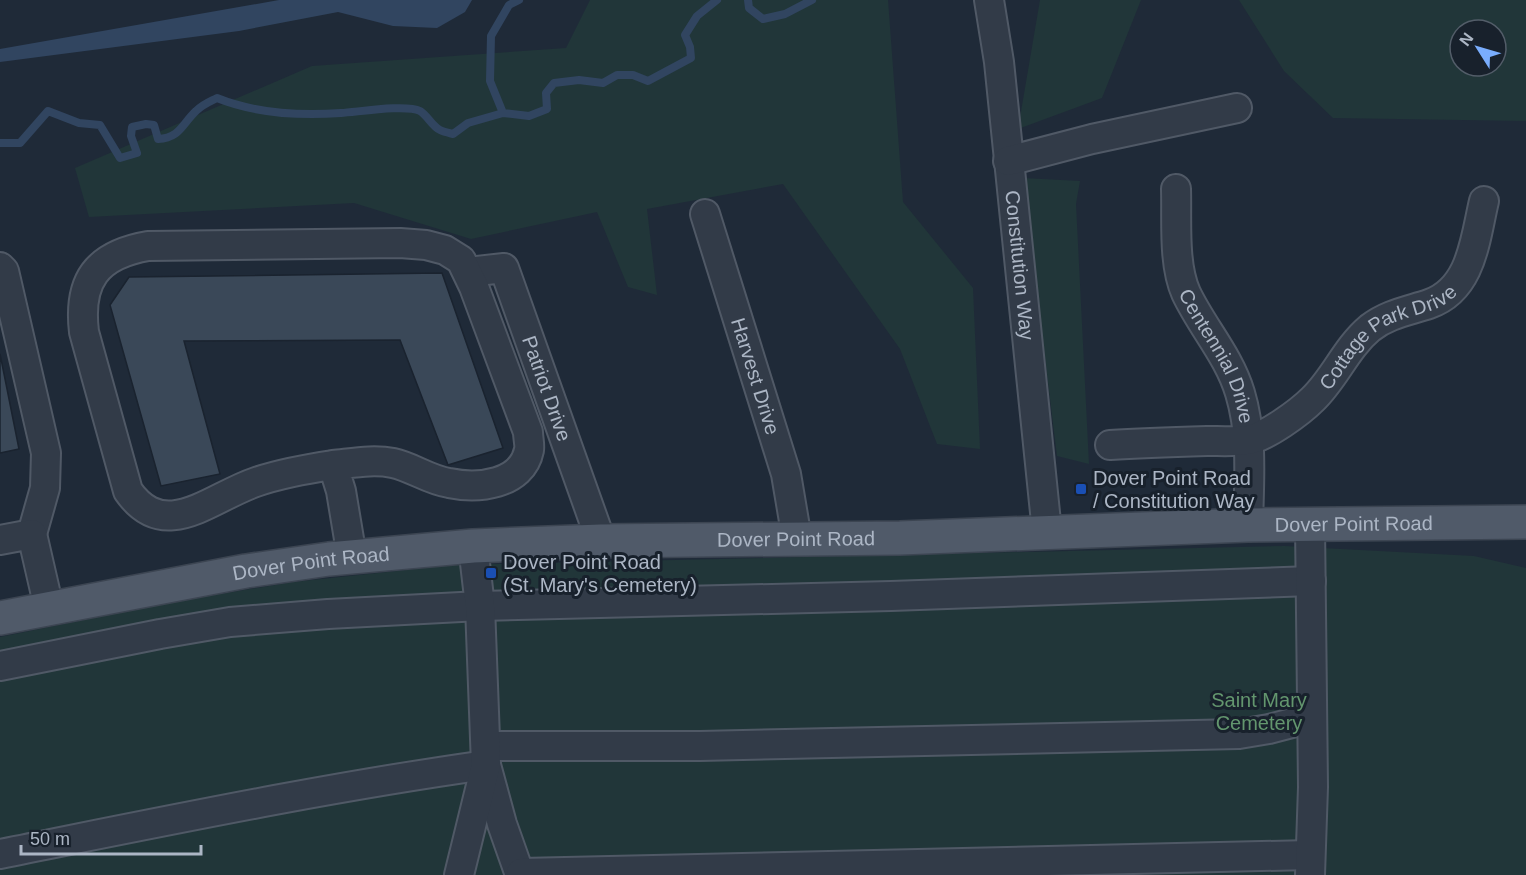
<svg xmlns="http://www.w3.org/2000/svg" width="1526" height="875" viewBox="0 0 1526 875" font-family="Arial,sans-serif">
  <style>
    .green { fill: #213639; fill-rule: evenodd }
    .water { fill: #314560 }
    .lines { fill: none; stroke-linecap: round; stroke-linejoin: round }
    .stream { stroke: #314560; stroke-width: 8 }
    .building { fill: #3a4858; stroke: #1a232f; stroke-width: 1.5 }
    .minor-casing { stroke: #505966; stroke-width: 32 }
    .major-casing { stroke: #3c4552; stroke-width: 36 }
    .minor { stroke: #323b48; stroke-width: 28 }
    .major { stroke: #505a69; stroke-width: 33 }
    .transit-dot { fill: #1a4fb4; stroke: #18212c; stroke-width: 2 }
    .labels { text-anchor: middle; stroke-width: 6; stroke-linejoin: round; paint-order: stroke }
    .street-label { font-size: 20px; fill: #acb6c5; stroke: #18212c }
    .poi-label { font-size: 20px; fill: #acb6c5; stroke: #18212c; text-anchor: start }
    .park-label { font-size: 20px; fill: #63966e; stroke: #18212c }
  </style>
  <rect width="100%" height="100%" fill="#1f2a38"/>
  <!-- green -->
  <path class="green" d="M590 0H888L903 202 973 288 980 449 937 444 900 349 783 184 647 209 657 295 628 287 597 212 471 239 354 203 89 217 75 168 312 66 566 48Z
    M1040 0H1141L1102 98 1018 129Z
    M1239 0H1526V121L1333 118 1284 71ZM1460 30H1496V66H1460Z
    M1023 178 1080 181 1076 204 1089 464 1057 456Z
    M1284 546 1474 556 1526 568V875H0V637L172 602 293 582 453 565Z"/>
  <!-- water -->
  <path class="water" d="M279 0H472L465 12 437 28 393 26 338 12 239 31 0 62V49Z"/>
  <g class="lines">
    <!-- stream -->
    <path class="stream" d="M748 0 749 8 763 19 785 14 812 0
      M503 113 490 81 491 36 509 5 519 0
      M0 143H20L48 111 79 123 100 125 120 158 137 153 131 136 132 127 146 124 154 125 158 139C180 138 182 124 196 111 203 104 209 102 217 98 257 114 299 116 341 113 358 112 406 104 420 111 427 115 432 126 440 130 444 132 449 133 453 134L468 123 503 113 529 116 547 109 546 93 554 83 579 80 603 83 617 75H633L648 81 691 58 690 47 685 35 697 16 717 0"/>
  </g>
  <!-- building -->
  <path class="building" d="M442 273 503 448 448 465 400 340 184 341 220 474 161 486 110 305 129 277Z
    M0 354 19 449 0 453Z"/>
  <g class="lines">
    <!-- minor casing -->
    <g class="minor-casing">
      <g id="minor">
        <path id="s1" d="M989 0 999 62 1047 532"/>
        <path d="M1008 161 1092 139 1237 108"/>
        <path id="s2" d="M1176 189C1177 220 1173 264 1186 293 1202 327 1229 356 1240 393 1253 436 1249 481 1248 525"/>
        <path id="s3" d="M705 214 786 474 797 539"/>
        <path d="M0 267 4 271 46 453 45 488 32 534"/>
        <path id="s4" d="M468 272 504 268 601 541"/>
        <path id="s5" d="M1110 445C1142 443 1174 442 1207 441 1220 441 1235 442 1248 440 1266 437 1300 412 1313 399 1335 378 1346 348 1370 328 1388 314 1408 311 1429 304 1472 289 1475 239 1484 201"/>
        <path d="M333 465C306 469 282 473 256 482 211 497 165 544 128 491L84 332C78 281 96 255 148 246L400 243 426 245 445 250 461 260 474 287 528 432C528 438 530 445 529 450 522 485 478 489 449 483 429 480 412 467 393 463 373 459 353 463 333 465L341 491 352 557"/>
        <path d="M0 540 32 534 49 608"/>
        <path d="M0 666 160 634 230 622 328 614 480 606 891 596 1311 581"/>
        <path d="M486 746H700L1239 734 1269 729 1311 718"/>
        <path d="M0 854C161 822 323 788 486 765L502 824 520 875"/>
        <path d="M521 873 1310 855"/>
        <path d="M459 875 486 765 480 606 473 546"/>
        <path d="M1310 875 1313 787 1310 525"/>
      </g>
    </g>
    <!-- major casing -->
    <g class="major-casing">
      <g id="major">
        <path id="s6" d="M0 618 246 571 329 559 473 546 601 541 900 538 1248 525 1526 522"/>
      </g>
    </g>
    <!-- minor -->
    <use href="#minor" class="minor"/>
    <!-- major -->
    <use href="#major" class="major"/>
  </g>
  <!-- markers -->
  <g class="transit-dot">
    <rect x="1075" y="483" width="12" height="12" rx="3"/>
    <rect x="485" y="567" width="12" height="12" rx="3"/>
  </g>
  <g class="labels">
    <!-- street labels -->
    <g class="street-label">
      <text dy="7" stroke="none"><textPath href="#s1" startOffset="267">Constitution Way</textPath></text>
      <text dy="7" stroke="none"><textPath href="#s5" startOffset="316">Cottage Park Drive</textPath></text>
      <text dy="7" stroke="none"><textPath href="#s2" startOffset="176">Centennial Drive</textPath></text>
      <text dy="7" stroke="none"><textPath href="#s3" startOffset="170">Harvest Drive</textPath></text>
      <text dy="7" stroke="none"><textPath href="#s4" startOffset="164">Patriot Drive</textPath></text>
      <text dy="7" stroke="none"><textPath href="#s6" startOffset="1360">Dover Point Road</textPath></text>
      <text dy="7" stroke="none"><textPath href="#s6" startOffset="802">Dover Point Road</textPath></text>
      <text dy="7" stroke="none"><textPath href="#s6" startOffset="316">Dover Point Road</textPath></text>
    </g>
    <!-- poi labels -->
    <g class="poi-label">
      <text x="1093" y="485">Dover Point Road<tspan x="1093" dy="23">/ Constitution Way</tspan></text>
      <text x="503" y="569">Dover Point Road<tspan x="503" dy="23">(St. Mary's Cemetery)</tspan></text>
    </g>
    <!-- park labels -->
    <g class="park-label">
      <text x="1259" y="707">Saint Mary<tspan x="1259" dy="23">Cemetery</tspan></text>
    </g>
  </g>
  <!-- north arrow -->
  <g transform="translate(1478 48) rotate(307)"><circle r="28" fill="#18212c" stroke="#535d69" stroke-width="1.5"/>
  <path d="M0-4.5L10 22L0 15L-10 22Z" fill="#79adfd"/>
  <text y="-9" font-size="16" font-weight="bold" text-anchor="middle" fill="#acb6c5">N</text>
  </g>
  <!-- scale -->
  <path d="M21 845v9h180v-9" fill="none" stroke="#acb6c5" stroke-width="3"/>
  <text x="30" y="845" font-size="18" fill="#acb6c5" stroke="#18212c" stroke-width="4.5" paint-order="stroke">50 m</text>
</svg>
